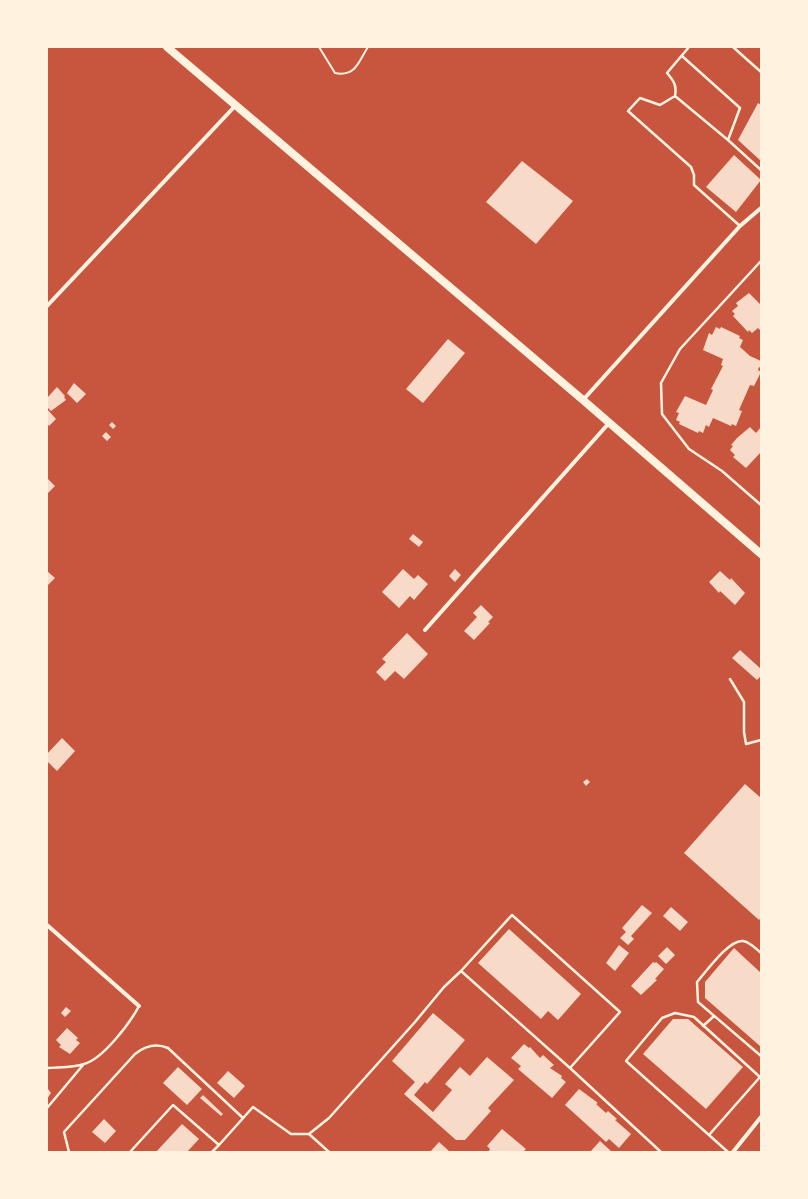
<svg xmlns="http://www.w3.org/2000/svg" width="808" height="1199" viewBox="0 0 808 1199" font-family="Rubik,sans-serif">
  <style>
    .building { fill: #f7dbc8 }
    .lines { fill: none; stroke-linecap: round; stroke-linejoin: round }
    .path { stroke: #fff3e0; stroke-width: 2 }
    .service { stroke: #fff3e0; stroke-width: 2.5 }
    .minor { stroke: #fff3e0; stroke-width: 4 }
    .secondary { stroke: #fff3e0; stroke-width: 8 }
  </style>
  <rect width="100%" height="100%" fill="#c8553d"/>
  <!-- building -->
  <path class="building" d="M758 103 761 105V161L738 140Z
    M734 155 761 180 736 212 706 187Z
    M522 161 573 201 536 244 486 202Z
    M749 293 761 305V331L758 328 752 333 749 330 748 332 733 316 735 314 732 311 738 306 736 303Z
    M716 327 720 329 721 327 740 336 739 338 743 340 740 347 750 356 761 361V368L759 367 758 370 761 372 754 386 750 385 739 410 742 411 736 426 732 424 731 426 713 418 709 427 706 425 703 433 699 431 698 433 679 424 680 422 676 420 679 413 676 412 685 396 706 405 713 390 711 389 723 366 721 365 723 359 703 350 709 333 712 335Z
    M448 339 465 353 423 403 406 389Z
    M74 383 86 394 77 403 67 393Z
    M57 387 65 396 64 397 66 400 51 411 47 407V398Z
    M47 409 56 419 49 426 47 423Z
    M112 422 116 426 113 429 109 425Z
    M750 427 756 433 761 427V452L746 468 733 457 735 455 730 450 733 446 731 445 737 438Z
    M106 432 111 437 107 441 102 436Z
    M48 479 55 486 47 494V480Z
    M413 534 423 542 419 547 409 539Z
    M403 569 414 579 418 575 428 584 414 600 410 596 399 608 382 592Z
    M455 569 461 575 455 582 449 576Z
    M47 571 55 578 47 586Z
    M720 571 730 580 731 578 745 593 735 605 720 591 719 593 709 582Z
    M481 605 493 617 488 622 490 623 474 640 464 631 477 617 473 613Z
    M407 633 428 654 404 679 395 671 385 681 376 672 386 662 382 659Z
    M740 650 761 669V676L757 680 732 658Z
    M62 738 75 751 57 771 47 761V754Z
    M587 779 590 782 586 786 583 782Z
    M745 784 761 798V917L759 920 684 853Z
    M642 905 652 913 631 936 634 939 628 945 620 938 626 932 622 928Z
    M671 907 688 922 680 931 663 916Z
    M509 929 581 994 558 1020 548 1011 541 1019 478 963Z
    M619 945 629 953 615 971 606 963Z
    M667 947 675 955 666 964 658 956Z
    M734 948 761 973 760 1046 705 998V982Z
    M653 962 655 963 656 962 664 969 655 979 657 980 641 995 631 986Z
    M66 1007 71 1011 65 1017 61 1013Z
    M433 1013 465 1040 427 1084 425 1082 414 1095 433 1112 452 1090 445 1084 460 1067 470 1076 487 1057 514 1080 488 1108 491 1111 465 1140H456L404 1094 415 1082 392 1061Z
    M673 1019H688L743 1067 706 1109 643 1054Z
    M67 1028 78 1038 76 1040 80 1043 70 1054 59 1047 61 1045 56 1040Z
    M524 1044 529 1048 530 1047 540 1058 543 1055 554 1065 550 1068 562 1076 561 1078 566 1082 552 1098 518 1069 521 1066 511 1058Z
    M178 1067 202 1089 187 1105 163 1083Z
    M228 1071 245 1086 234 1098 217 1083Z
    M48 1089 51 1093 47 1099V1090Z
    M579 1089 598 1103 596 1104 606 1113 608 1111 617 1119 615 1120 631 1134 619 1148 609 1139 606 1142 565 1105Z
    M203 1095 223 1114 221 1116 200 1098Z
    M104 1119 116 1131 105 1143 92 1132Z
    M182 1124 199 1139 187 1152H156Z
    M502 1129 526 1149 523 1152 489 1151 490 1149 487 1146Z
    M600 1141 612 1152H590Z
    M439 1142 449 1151 448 1152H430Z"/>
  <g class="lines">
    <!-- path -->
    <path class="path" d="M319 47 335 73C356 77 358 62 368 47"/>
    <!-- service -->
    <path class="service" d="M689 47 667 73C674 81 677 86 675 96L660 105 640 98 628 111 691 167 694 175V185L740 226
      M733 47 761 72
      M682 56 740 108 728 140 761 170
      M675 96 728 140
      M761 261 680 349 661 383 662 414 689 449 722 471 761 505
      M730 679 744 702V732L746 744 761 740
      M761 953C755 948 750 942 743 941 729 939 706 972 697 982L698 1002 761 1056
      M703 1026 714 1016
      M47 1068C59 1067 73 1068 84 1064 103 1059 130 1023 139 1006
      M570 1068 461 971 512 915 620 1012 570 1068 661 1152
      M47 1108 83 1065
      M309 1134 329 1118 415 1022 444 987 461 971
      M709 1135 760 1077
      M69 1152 64 1132 135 1054C145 1046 156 1043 168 1048L243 1118
      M130 1152 173 1105 219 1145 253 1107 291 1134H309L329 1152
      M212 1152 219 1145
      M728 1152 626 1061 662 1018 675 1013 694 1017 761 1078"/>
    <!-- minor -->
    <path class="minor" d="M47 306 236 105
      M583 400 740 226 761 208
      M425 630 609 423
      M47 925 139 1006
      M733 1152 761 1117"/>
    <!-- secondary -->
    <path class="secondary" d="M167 47 583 400 761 554"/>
  </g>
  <!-- border -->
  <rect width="808" height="1199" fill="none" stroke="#fff3e0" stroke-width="96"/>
</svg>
